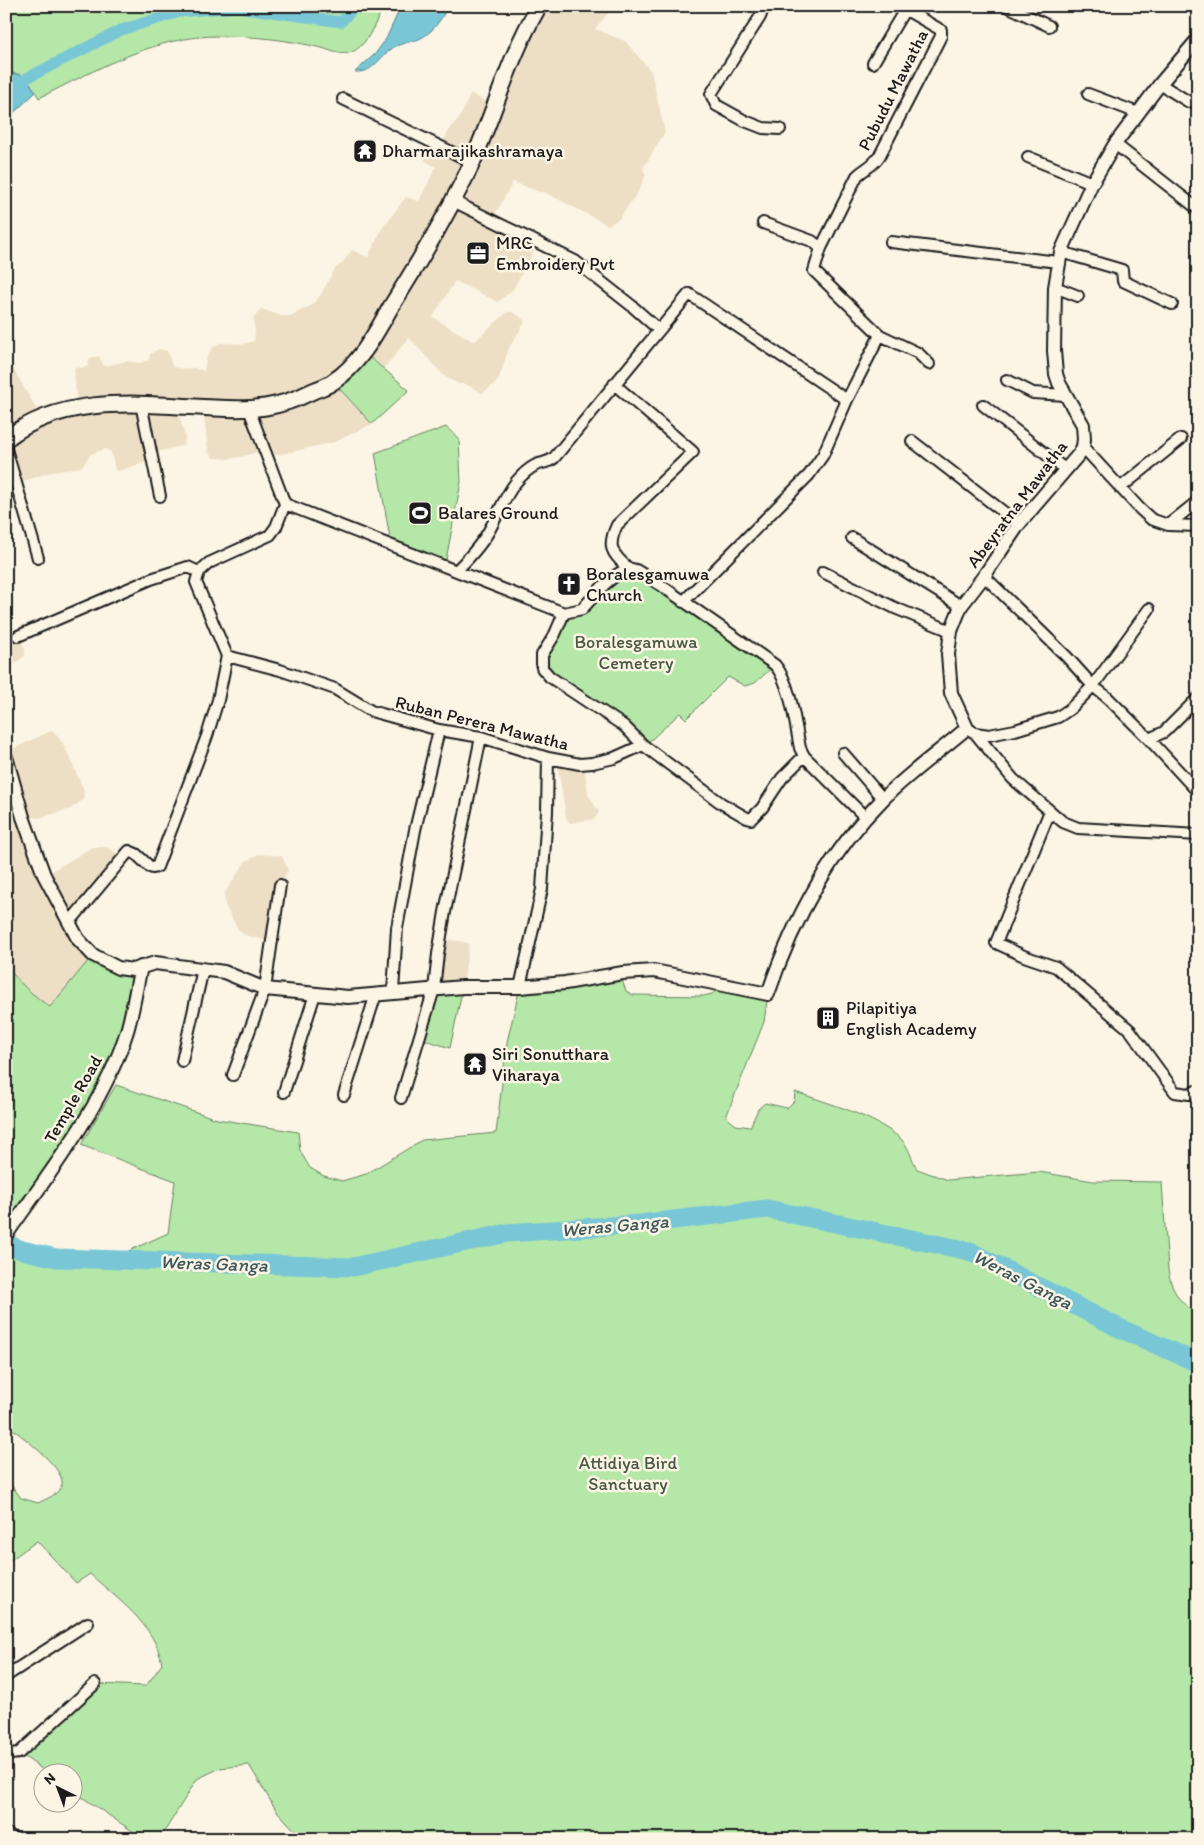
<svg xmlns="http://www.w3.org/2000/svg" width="1204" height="1845" viewBox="0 0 1204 1845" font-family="Itim,sans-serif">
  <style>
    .built { fill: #eddfc6 }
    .green { fill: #b5e7a8; stroke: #688262 }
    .water { fill: #79c7d6; stroke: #54838c }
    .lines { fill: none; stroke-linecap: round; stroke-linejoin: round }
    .canal { stroke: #79c7d6; stroke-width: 11 }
    .river { stroke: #79c7d6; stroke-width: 19 }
    .minor-casing { stroke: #1c1c1c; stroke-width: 14 }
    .tertiary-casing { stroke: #1c1c1c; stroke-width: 16 }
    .primary-casing { stroke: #1c1c1c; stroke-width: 19 }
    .minor { stroke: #fcf5e5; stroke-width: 10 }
    .tertiary { stroke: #fcf5e5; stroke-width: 12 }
    .primary { stroke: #fcf5e5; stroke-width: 15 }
    .labels { text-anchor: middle; stroke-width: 5; stroke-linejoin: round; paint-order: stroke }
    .street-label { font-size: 18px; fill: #1c1c1c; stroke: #fcf5e5 }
    .poi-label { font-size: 18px; fill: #1c1c1c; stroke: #fcf5e5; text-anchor: start }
    .park-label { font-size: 18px; fill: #4a5946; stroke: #fcf5e5 }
    .water-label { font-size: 19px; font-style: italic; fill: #3d585d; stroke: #fcf5e5 }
  </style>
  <rect width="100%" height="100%" fill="#fcf5e5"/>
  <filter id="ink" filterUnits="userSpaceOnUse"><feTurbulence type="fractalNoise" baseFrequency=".02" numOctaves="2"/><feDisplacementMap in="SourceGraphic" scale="10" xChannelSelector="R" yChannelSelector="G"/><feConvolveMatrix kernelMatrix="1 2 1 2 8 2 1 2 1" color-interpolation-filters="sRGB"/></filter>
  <g filter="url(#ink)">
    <!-- built -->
    <path class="built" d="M511 6H614L595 29 625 41 651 71 665 132 643 169 646 175 638 192 619 219 608 225 544 192H539L513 182 492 220 538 243 513 290 498 302 455 281 433 317 474 342 507 312H513L522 318 525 322 509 348 498 381 483 393 465 384H459L445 377 409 338 384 368 367 355 336 385 372 424 335 442 268 457 265 450 240 457 227 459 213 458 208 451 207 443 203 407 176 405 185 436 184 445 157 452 153 460 118 471 115 470 111 452 105 449 91 454 82 466 77 468 48 473 6 487V356L41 417 77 407 74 368 87 367 90 358 99 356 102 363 105 366 126 361 140 363 149 360 150 354 158 349 167 351 173 367 185 369 194 368 204 371 206 359 212 348 220 343 243 344 254 341 255 330 253 318 261 309 282 316H290L312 305 321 294 334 270 342 263 352 250 368 257 383 227 406 197 419 201 436 167 424 160 432 144 440 147 451 127 460 117 471 93 494 107 533 17Z
      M6 622 18 634 25 649V656L6 670Z
      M53 730 64 745 84 790 83 800 70 809 39 818 23 817 45 875 93 847H106L124 857 69 923 93 955 50 1007 32 995 11 972 6 964V819L22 817 6 752Z
      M557 760 580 764 585 772 588 794 599 812 595 819 570 823 566 818Z
      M258 854 282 856 288 870 280 885 272 942 244 935 237 928 225 905 224 894 245 862Z
      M441 938 469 943 463 987 434 989Z"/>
    <!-- green -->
    <path class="green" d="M6 6H384C376 21 368 45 352 52 343 56 331 51 322 48 289 40 255 36 221 36 156 35 96 70 39 98 29 82 27 73 6 73Z
      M367 355 409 390 372 424 336 385Z
      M446 427 459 439 461 482 445 565 391 544 375 453Z
      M628 568 775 665 755 683 745 686 728 677 686 719 680 713 652 739 643 745 550 677 542 655 564 613 573 612Z
      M93 955 141 967 117 1058 6 1235V964C17 982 33 995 50 1007Z
      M622 980 626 991 633 995 703 996 712 994 723 985 768 994 764 1022 726 1117 736 1125 750 1127 758 1109 765 1103 787 1108 794 1101 795 1092C829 1103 874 1116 901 1139 908 1145 912 1160 917 1169L948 1180 1039 1172 1093 1181 1162 1182 1168 1270C1173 1295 1179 1300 1198 1316V1839H306L300 1836 276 1810 249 1765 220 1768 197 1779 166 1829 156 1839H144L73 1791 72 1772H46L19 1753 95 1684 146 1686 162 1664C155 1624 118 1600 90 1574L76 1583 37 1541 6 1563V1478L21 1498 38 1503C46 1499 60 1494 62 1484 65 1468 18 1433 6 1424V1244L22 1250 56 1258 111 1259 168 1233 175 1181 81 1145 116 1085 217 1119 298 1132 300 1151 310 1168 324 1176 342 1181 366 1174 422 1140 496 1133 507 1042 520 987Z
      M463 987 450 1048 419 1038 434 989Z"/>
    <!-- water -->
    <path class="water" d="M401 6H447C443 19 431 34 419 39 409 43 398 43 390 50 377 60 373 73 355 72L375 54 386 39Z
      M6 73C25 73 26 78 36 92L6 120Z"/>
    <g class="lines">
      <!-- canal -->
      <path class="canal" d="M27 78 121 30 179 12 236 7 341 22 355 6"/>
      <!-- river -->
      <path class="river" d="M6 1244 22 1250 56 1258 353 1267 507 1233 640 1224 767 1209 969 1251 1119 1328 1198 1363"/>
      <!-- minor casing -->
      <g class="minor-casing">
        <path id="minor" d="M764 6 760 17 711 94 716 105 745 121 763 128 780 129
          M1007 6 1049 26
          M873 63 907 6
          M1160 84 1189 102
          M1088 94 1138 113
          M343 99 472 162
          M1115 144 1198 209
          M1028 157 1092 183
          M453 201 575 261 632 306 658 329
          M763 223 812 241 821 248 814 271 880 335 918 353 929 364
          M891 242 1058 262
          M821 248 857 176C865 168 874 166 880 155L941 36V30L906 10
          M1061 252 1122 270 1123 281 1172 304
          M1055 287 1078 296
          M1007 380 1033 393 1066 395
          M614 384 693 452 617 525C607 546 611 553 628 568
          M141 404 160 496
          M983 405 1066 470
          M249 409 285 504 276 527 270 535 209 563 199 572 196 582 227 656 280 670 335 689 371 711 439 730 481 737 548 758 580 764 592 763 614 758 643 745 721 803 747 818 751 819 762 808 782 778 804 756
          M912 441 1019 524
          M1083 447 1140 509 1151 519 1168 525 1198 501
          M6 449 38 558
          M1120 488 1181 439
          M285 504 564 613 555 634 542 655V668L550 677 624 726 643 745
          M1168 525 1198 526
          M852 538 961 606
          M457 570C470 557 483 543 491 527 499 512 505 496 516 482 521 476 528 469 536 465 543 462 548 463 554 458L689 294 847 400
          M823 572 895 608 951 631
          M984 576 1067 657 1093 686 1108 698 1149 739 1198 792
          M683 602 809 475 823 455 847 400 880 335
          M564 613 582 609 604 585 616 575 628 568 636 570 659 584 775 665C791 684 795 723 800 748L804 756 866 818
          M18 636 151 579 188 567 199 572
          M967 728 975 733 1013 779 1063 822 1078 828 1198 835
          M975 733 989 735 1015 730 1058 717 1070 709 1093 686 1149 609
          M1149 739 1164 732 1198 698
          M843 753 883 799
          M1050 811 996 943 1024 956 1056 967 1130 1030 1175 1092 1189 1094 1198 1090
          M69 923 129 851 136 854 150 867 153 868 157 867 207 736 218 700 227 656
          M520 987 542 889 547 812 548 758
          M393 992 397 928 415 830 439 730
          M182 1061 203 969
          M233 1075 265 989 280 885
          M284 1092 315 994
          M344 1095 376 994
          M401 1098 434 989 438 954 445 912 481 737
          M6 1676 88 1623
          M6 1749 11 1754 19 1753 95 1684
          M6 1833 15 1839"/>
      </g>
      <!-- tertiary casing -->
      <g class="tertiary-casing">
        <path id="tertiary" d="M6 757 23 817 44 875 78 939 93 955 118 968 133 970 155 963 224 972 265 989 348 997 463 987H520L565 983 623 973 654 971 768 994C792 923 829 853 883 799 909 773 939 752 967 728L951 693 948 654 951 631 961 606 984 576 1019 524 1079 454 1083 447 1084 439 1083 425 1059 383 1056 374 1054 351 1055 287 1061 252 1092 183 1115 144 1160 84 1198 39
          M6 1235C50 1172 104 1105 127 1031 133 1011 136 988 141 967"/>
      </g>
      <!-- primary casing -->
      <g class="primary-casing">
        <path id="primary" d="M6 439C66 392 145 405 215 408 255 410 277 409 313 391 320 388 328 386 334 381 361 363 376 332 392 305 421 259 449 212 472 163 495 111 510 55 539 6"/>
      </g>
      <!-- minor -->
      <use href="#minor" class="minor"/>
      <!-- tertiary -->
      <use href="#tertiary" class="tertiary"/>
      <!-- primary -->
      <use href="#primary" class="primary"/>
    </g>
  </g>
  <!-- icons -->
  <defs>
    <g id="temple-square" transform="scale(1.25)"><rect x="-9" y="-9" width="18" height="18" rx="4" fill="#1c1c1c" stroke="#fcf5e5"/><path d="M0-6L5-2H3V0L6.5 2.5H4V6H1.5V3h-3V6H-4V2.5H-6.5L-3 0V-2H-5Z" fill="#fff"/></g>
    <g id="office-square" transform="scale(1.25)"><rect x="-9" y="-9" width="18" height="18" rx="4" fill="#1c1c1c" stroke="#fcf5e5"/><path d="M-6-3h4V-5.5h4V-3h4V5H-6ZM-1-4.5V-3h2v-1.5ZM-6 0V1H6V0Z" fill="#fff"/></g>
    <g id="stadium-square" transform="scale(1.25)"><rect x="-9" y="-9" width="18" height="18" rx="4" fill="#1c1c1c" stroke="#fcf5e5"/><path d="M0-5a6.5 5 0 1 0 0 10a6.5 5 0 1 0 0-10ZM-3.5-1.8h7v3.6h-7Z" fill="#fff"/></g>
    <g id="church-square" transform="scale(1.25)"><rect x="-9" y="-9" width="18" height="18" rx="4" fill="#1c1c1c" stroke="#fcf5e5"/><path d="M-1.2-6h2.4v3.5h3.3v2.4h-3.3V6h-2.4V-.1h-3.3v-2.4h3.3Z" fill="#fff"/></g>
    <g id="building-square" transform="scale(1.25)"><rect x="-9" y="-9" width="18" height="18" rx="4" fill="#1c1c1c" stroke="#fcf5e5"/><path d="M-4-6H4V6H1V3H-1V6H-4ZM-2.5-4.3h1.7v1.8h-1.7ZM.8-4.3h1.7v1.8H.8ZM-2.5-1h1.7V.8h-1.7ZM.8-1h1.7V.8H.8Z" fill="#fff"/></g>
  </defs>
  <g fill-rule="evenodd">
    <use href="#temple-square" x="365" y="151"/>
    <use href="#office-square" x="478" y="253"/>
    <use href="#stadium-square" x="420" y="513"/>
    <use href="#church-square" x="569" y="584"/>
    <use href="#building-square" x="828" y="1018"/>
    <use href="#temple-square" x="475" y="1064"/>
  </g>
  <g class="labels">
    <!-- street labels -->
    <g class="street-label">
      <text transform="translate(893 90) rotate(-63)" y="6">Pubudu Mawatha</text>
      <text transform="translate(1017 504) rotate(-53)" y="6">Abeyratna Mawatha</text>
      <text transform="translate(482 723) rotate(14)" y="6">Ruban Perera Mawatha</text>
      <text transform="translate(73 1099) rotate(-60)" y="6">Temple Road</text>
    </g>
    <!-- poi labels -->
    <g class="poi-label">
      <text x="382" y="157">Dharmarajikashramaya</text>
      <text x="496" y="249">MRC<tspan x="496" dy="21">Embroidery Pvt</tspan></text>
      <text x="438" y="519">Balares Ground</text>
      <text x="586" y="580">Boralesgamuwa<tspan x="586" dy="21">Church</tspan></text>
      <text x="846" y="1014">Pilapitiya<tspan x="846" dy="21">English Academy</tspan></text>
      <text x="492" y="1060">Siri Sonutthara<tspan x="492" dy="21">Viharaya</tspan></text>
    </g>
    <!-- park labels -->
    <g class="park-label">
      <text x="636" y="648">Boralesgamuwa<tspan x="636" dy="21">Cemetery</tspan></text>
      <text x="628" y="1469">Attidiya Bird<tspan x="628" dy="21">Sanctuary</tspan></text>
    </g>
    <!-- water labels -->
    <g class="water-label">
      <text transform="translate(615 1225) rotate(-5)" y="7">Weras Ganga</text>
      <text transform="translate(214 1263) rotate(2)" y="7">Weras Ganga</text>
      <text transform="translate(1023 1279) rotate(27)" y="7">Weras Ganga</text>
    </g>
  </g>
  <!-- margin -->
  <rect width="1204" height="1845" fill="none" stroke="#fcf5e5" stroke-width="25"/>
  <rect x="12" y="12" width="1179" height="1820" fill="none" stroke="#1c1c1c" stroke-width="2" filter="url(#ink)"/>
  <!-- north arrow -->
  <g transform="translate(58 1788) rotate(318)"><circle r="24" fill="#fcf5e5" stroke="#a29e95"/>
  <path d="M0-4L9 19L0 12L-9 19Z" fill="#1c1c1c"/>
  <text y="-8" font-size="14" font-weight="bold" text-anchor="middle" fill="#1c1c1c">N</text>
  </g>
</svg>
